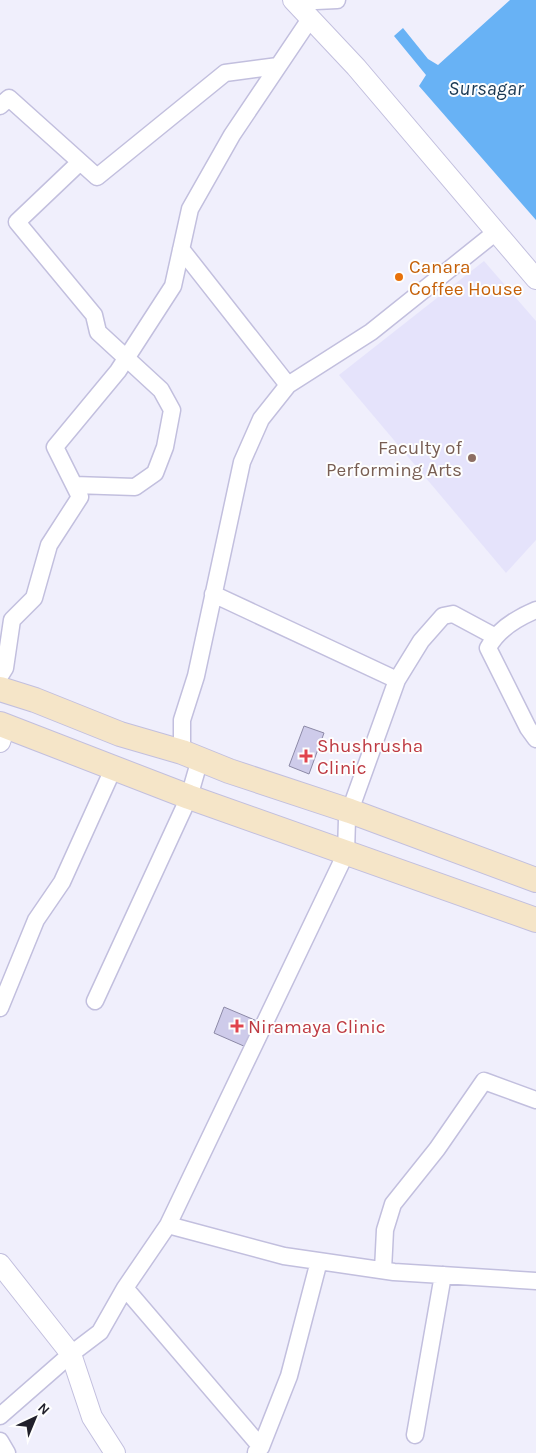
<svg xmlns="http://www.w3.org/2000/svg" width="536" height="1453" viewBox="0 0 536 1453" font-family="Karla,sans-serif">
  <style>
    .built { fill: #e5e3fb }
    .water { fill: #68b2f5 }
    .building { fill: #cecbea; stroke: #8c89a6 }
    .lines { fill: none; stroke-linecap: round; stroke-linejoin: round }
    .minor-casing { stroke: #c2bfde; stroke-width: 19 }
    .tertiary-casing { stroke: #c2bfde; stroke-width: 22 }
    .secondary-casing { stroke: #c2bfde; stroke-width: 26 }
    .minor { stroke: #fff; stroke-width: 16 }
    .tertiary { stroke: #fff; stroke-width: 20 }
    .secondary { stroke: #f5e5c8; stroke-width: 24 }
    .food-dot { fill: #e8710a; stroke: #fefefe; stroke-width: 2 }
    .education-dot { fill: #8d6e63; stroke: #fefefe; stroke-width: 2 }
    .health-dot { fill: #e0444e; stroke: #fefefe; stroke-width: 2 }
    .labels { text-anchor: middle; stroke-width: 4; stroke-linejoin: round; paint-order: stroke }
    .food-label { font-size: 19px; fill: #c56008; stroke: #fefefe; text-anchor: start }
    .education-label { font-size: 19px; fill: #785e54; stroke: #fefefe; text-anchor: end }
    .health-label { font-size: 19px; fill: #be3a42; stroke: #fefefe; text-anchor: start }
    .water-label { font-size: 20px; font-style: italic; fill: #193853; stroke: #fefefe }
  </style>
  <rect width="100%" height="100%" fill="#f0effc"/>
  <!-- built -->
  <path class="built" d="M484 261 536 321V540L506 573 339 375Z"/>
  <!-- water -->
  <path class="water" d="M510 0H536V220L419 86 426 75 394 36 403 28 428 59 438 65Z"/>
  <!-- building -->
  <path class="building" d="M304 726 324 733 309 774 289 766Z
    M224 1007 257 1021 246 1047 214 1033Z"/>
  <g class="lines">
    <!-- minor casing -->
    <g class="minor-casing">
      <path id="minor" d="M295 2 337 0
        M0 106 9 98 97 177 225 73 278 66
        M181 249 288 385
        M74 485 135 487 155 473 165 447 172 410 161 390 98 332 94 315 17 222 79 163
        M213 594 397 680
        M536 610C517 618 497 630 488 648L528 728 536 739
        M0 676 5 668 12 620 34 598 49 545 80 497 55 447 118 371 173 286 190 209 232 135 310 19
        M182 752V720L196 676 242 462 261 419 288 385 371 332 496 232
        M95 1001 189 797 200 759
        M0 1008 36 920 62 882 114 767
        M168 1225 284 1256 394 1272 536 1281
        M383 1270 385 1230 393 1204 437 1149 484 1081 536 1100
        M125 1288 261 1447
        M0 1416 71 1354 100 1332 125 1288 168 1225 346 853 347 819 397 680 421 641 443 616 453 614 494 636
        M415 1435 443 1275
        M0 1441 7 1453
        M256 1452 261 1447 289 1376 319 1261"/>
    </g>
    <!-- tertiary casing -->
    <g class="tertiary-casing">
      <path id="tertiary" d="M293 0 356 67 536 279
        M0 742 5 726
        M0 1264 71 1354 92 1417 115 1453"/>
    </g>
    <!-- secondary casing -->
    <g class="secondary-casing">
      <path id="secondary" d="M0 689 35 700 120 734 182 752 229 771 350 811 536 880
        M0 724 189 797 536 920"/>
    </g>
    <!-- minor -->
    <use href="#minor" class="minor"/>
    <!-- tertiary -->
    <use href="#tertiary" class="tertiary"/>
    <!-- secondary -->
    <use href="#secondary" class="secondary"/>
  </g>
  <!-- markers -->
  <circle class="food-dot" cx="399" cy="277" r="5"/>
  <circle class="education-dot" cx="472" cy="458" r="5"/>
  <g class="health-dot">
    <path d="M303.5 748.5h5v5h5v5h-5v5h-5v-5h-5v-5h5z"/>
    <path d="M234.5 1018.5h5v5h5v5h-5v5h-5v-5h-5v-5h5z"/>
  </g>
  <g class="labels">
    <!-- food labels -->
    <g class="food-label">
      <text x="409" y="273">Canara<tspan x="409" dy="22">Coffee House</tspan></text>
    </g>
    <!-- education labels -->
    <g class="education-label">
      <text x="462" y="454">Faculty of<tspan x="462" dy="22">Performing Arts</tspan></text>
    </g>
    <!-- health labels -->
    <g class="health-label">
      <text x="317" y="752">Shushrusha<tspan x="317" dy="22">Clinic</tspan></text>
      <text x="248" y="1033">Niramaya Clinic</text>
    </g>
    <!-- water labels -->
    <g class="water-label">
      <text x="486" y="95">Sursagar</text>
    </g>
  </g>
  <!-- north arrow -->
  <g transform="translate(35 1418) rotate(44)" stroke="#fefefe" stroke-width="4" paint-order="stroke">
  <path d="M0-4L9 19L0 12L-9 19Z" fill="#21202b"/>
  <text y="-8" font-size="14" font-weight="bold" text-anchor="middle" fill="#21202b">N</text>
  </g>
</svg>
